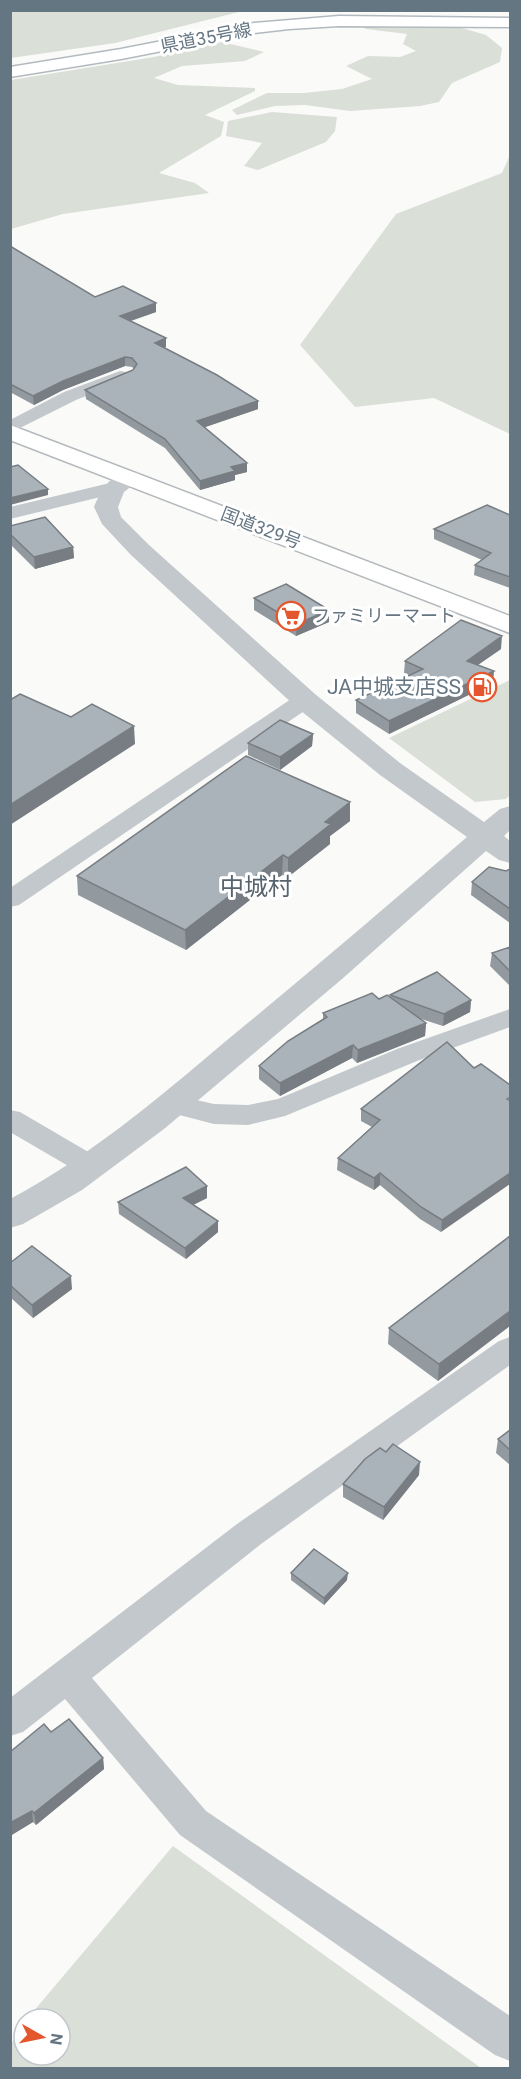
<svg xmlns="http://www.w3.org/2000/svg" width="521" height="2079" viewBox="0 0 521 2079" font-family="Roboto,'Noto Sans JP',sans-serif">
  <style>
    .green { fill: #dadfd7 }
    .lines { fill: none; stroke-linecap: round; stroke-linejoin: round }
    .secondary-casing { stroke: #b3babf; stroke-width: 3 }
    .trunk-casing { stroke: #b4b9bd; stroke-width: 3 }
    .minor { fill: #c3c8cc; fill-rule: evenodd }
    .tertiary { fill: #c3c8cc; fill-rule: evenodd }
    .secondary { fill: #fff; fill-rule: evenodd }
    .trunk { fill: #fff; fill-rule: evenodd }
    .wall { fill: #929a9f }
    .shaded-wall { fill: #777d82 }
    .building { fill: #aab3b9; stroke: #777d82; stroke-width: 1.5 }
    .labels { text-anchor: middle; stroke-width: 6; stroke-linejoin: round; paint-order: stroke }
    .far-street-label { font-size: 18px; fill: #657683; stroke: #fff }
    .far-poi-label { font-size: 18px; fill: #657683; stroke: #fff; text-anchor: start }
    .poi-label { font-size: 21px; fill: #657683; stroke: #fff; text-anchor: end }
    .quarter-label { font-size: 24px; fill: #57646e; stroke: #fff }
  </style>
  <rect width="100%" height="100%" fill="#fafaf8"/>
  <!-- green -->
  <path class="green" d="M10 11 11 10 243 11 115 43 11 58Z
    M448 24 486 35 502 48 500 62 452 83 439 102 420 106 350 111 305 105 275 106 237 115 232 110 267 93H304L342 89 372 79 346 66 368 56 400 57 416 51 403 44 407 34 366 29 359 25Z
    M222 42 264 52 245 61 182 66 154 78 178 85 255 88V91L205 115 224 122 221 136 159 173 195 183 209 193 63 214 11 229V80L154 57Z
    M272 112 337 117 335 131 326 142 258 170 244 166 262 143 226 136 228 121Z
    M510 155V434L434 398 355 407 300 345 396 214 502 173Z
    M510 680V795L506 799 475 802 389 738Z
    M173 1846 481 2068H11V2044L24 2023V2055H60V2019H27Z"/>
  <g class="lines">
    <!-- secondary casing -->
    <g class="secondary-casing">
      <path id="secondary" d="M339 16 510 18V27L339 26 289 29 254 33 121 59 10 77V67L121 49 254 23Z"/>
    </g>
    <!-- trunk casing -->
    <g class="trunk-casing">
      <path id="trunk" d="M10 425 510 616V633L10 440Z"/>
    </g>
    <!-- minor -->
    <path class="minor" d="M120 371 126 372 129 376 126 380 76 400 10 433V420L64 392Z
      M114 482 121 484 124 488 121 492 10 519V507Z
      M305 693 313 695 316 700 313 705 19 905 10 907V888L297 695Z
      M510 1009V1027L417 1061 285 1116 248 1125 214 1124 164 1111 160 1104 164 1097 174 1095 214 1104 248 1105 278 1099 397 1049Z
      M10 1110 20 1112 102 1160 106 1167 102 1174 92 1177 82 1174 10 1132Z
      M510 1337V1365L261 1544 92 1678 206 1811 510 2016V2061L495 2055 180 1835 65 1699 23 1732 10 1736V1698L237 1524 499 1341Z"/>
    <!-- tertiary -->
    <path class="tertiary" d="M130 471 138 473 142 478 124 492 118 507 121 517 149 545 315 694 400 763 484 822 500 809 510 806V830L504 836 510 841V863L499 860 486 851 342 979 164 1129 82 1190 23 1224 10 1228V1199C87 1158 154 1102 220 1046 303 978 385 908 467 837L380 775 295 706 131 555 102 524 94 507C102 488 109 476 130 471Z"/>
    <!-- secondary -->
    <use href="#secondary" class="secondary"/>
    <!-- trunk -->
    <use href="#trunk" class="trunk"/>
  </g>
  <!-- wall -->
  <path class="wall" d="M10 246 95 297 156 312 131 321 166 338V347L164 348 258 409 204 427 247 463V472L235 475V480L200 490 165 448 86 399 85 390 133 370 134 369 132 367 125 366 63 390 34 405 10 392Z
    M510 515V588L474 575 475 565 482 560 434 539V529Z
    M10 526 73 547 74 558 35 569 10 544Z
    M254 598 329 622 296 636 254 610Z
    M501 649 478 665 493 683 389 734 356 713V700L409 675 404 673 405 661Z
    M313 734 312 746 280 770 248 755V743Z
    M350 821 330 836V844L288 877 282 875 186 950 78 895 77 876Z
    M510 869V923L471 895 472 882Z
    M510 947V986L490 966 492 953Z
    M390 995 471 1000 470 1012 443 1026 418 1018 426 1023 425 1036 357 1063 352 1058 280 1096 259 1079V1066L323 1020V1013L390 997Z
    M474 1068 441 1232 420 1219 380 1185 374 1190 337 1170 338 1158 372 1127 361 1121V1109Z
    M207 1186V1198L193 1205 218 1221V1232L186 1259 119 1214 118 1202Z
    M510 1236 438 1381 388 1344 389 1328Z
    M10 1263 72 1289 33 1318 10 1297Z
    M510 1430V1465L496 1453 498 1439Z
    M419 1475 383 1520 343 1497V1484Z
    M291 1573 347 1580 324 1605 291 1580Z
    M51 1732 103 1758 104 1769 36 1825 33 1822 10 1836Z"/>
  <!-- shaded-wall -->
  <path class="shaded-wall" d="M156 303V312L121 324 120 316Z
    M166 338V347L155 351V343Z
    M125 357V366L63 390 34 405 33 396 63 381Z
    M258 401V409L197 430V421Z
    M247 463V472L235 475V480L200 490V481L231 467Z
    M48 489V495L10 505V498Z
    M73 547 74 558 35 569 34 557Z
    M329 610V622L296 636 297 624Z
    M502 636 501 649 466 673 467 661Z
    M494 671 493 683 389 734V721Z
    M134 726 135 744 10 825V805Z
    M313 734 312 746 280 770V757Z
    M350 802V821L330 836V844L288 877V858L325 822Z
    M283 855 282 875 186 950 185 930Z
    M471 1000 470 1012 443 1026 444 1014Z
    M426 1023 425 1036 357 1063 358 1050Z
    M353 1045 352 1058 280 1096V1083Z
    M380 1173V1185L374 1190V1178Z
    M510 1173V1184L441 1232 442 1220Z
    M207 1186V1198L183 1210V1198Z
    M218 1221V1232L186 1259 185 1248Z
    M71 1276 72 1289 33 1318 32 1305Z
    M510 1311V1326L438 1381 439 1364Z
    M420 1462 419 1475 383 1520 384 1507Z
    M348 1573 347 1580 324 1605V1598Z
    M103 1758 104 1769 36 1825 34 1813Z
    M32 1811 33 1822 10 1836V1823Z"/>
  <!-- building -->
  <path class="building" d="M10 246 95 297 123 286 156 303 120 316 166 338 155 343 217 375 258 401 197 421 247 463 231 467 235 471 200 481 165 439 85 390 133 370 137 364 132 358 125 357 63 381 33 396 10 384Z
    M18 465 48 489 10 498V467Z
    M487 505 510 515V577L475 565 491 553 434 529Z
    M45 517 73 547 34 557 10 534V526Z
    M286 584 329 610 297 624 254 598Z
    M461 620 502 636 467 661 494 671 389 721 356 700 423 669 405 661Z
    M20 694 71 717 92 704 134 726 10 805V700Z
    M280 720 313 734 280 757 248 743Z
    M246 756 350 802 325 822 331 824 288 858 283 855 185 930 77 876Z
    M489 867 506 871 510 869V909L472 882Z
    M510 947V971L492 953Z
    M437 972 471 1000 444 1014 390 995Z
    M372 993 379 999 387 995 426 1023 358 1050 353 1045 280 1083 259 1066 288 1041 327 1017 323 1013Z
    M447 1042 474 1068 481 1064 510 1085V1097L507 1099 510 1101V1173L442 1220 421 1207 380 1173 374 1178 338 1158 380 1120 361 1109Z
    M186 1167 207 1186 183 1198 218 1221 185 1248 118 1202Z
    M510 1236V1311L439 1364 389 1328Z
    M32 1246 71 1276 32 1305 10 1285V1263Z
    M510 1430V1450L498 1439Z
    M393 1444 420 1462 384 1507 343 1484 365 1459 380 1448 386 1452Z
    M314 1549 348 1573 324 1598 291 1573Z
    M69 1719 103 1758 34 1813 32 1811 10 1823V1752L44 1724 51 1732Z"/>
  <!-- icons -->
  <defs>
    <g id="supermarket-ring" transform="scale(1.5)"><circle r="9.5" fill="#fff" stroke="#e4572e" stroke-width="1.5"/><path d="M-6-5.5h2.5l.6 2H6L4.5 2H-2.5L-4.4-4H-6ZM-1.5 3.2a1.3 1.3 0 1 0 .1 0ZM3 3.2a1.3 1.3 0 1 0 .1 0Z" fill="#e4572e"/></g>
    <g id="fuel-ring" transform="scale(1.5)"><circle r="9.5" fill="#fff" stroke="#e4572e" stroke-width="1.5"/><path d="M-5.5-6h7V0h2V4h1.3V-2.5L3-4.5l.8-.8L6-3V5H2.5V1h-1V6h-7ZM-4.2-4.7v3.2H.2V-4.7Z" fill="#e4572e"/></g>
  </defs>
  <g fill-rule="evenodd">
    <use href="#supermarket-ring" x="291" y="616"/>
    <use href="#fuel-ring" x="482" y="687"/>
  </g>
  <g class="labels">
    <!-- far-street labels -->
    <g class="far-street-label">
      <text transform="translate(206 38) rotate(-11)" y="6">県道35号線</text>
      <text transform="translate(261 528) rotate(21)" y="6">国道329号</text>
    </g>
    <!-- far-poi labels -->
    <g class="far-poi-label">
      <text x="312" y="622">ファミリーマート</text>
    </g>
    <!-- poi labels -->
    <g class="poi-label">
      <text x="461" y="694">JA中城支店SS</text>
    </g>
    <!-- quarter labels -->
    <g class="quarter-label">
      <text x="256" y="895">中城村</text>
    </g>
  </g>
  <!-- border -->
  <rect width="521" height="2079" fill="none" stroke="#657683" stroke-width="24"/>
  <!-- north arrow -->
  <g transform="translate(42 2037) rotate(99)"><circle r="28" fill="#ffffff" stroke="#c1c8cd" stroke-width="1.5"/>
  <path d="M0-4.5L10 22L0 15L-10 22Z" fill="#e4572e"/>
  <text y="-9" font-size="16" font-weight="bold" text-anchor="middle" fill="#657683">N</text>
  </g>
</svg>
